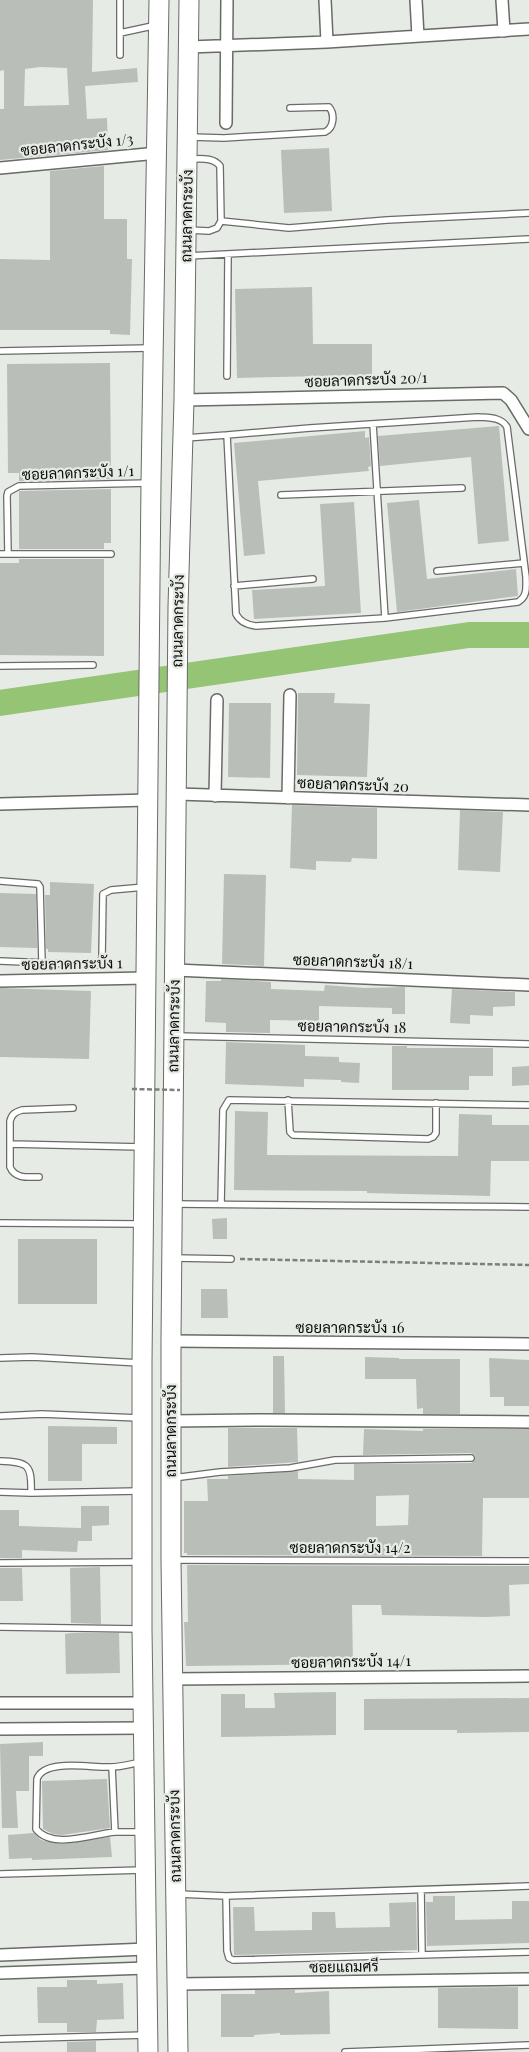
<svg xmlns="http://www.w3.org/2000/svg" width="529" height="2052" viewBox="0 0 529 2052" font-family="'Playfair Display',Sarabun,serif">
  <style>
    .lines { fill: none; stroke-linecap: round; stroke-linejoin: round }
    .river { stroke: #95c474; stroke-width: 26 }
    .building { fill: #babeb8; fill-rule: evenodd }
    .service-casing { stroke: #686b66; stroke-width: 8 }
    .minor-casing { stroke: #686b66; stroke-width: 14 }
    .primary-casing { stroke: #686b66; stroke-width: 21 }
    .path { stroke: #7d7f7b; stroke-width: 2.5; stroke-dasharray: 5 2.5; stroke-linecap: butt }
    .service { stroke: #fff; stroke-width: 5.5 }
    .minor { stroke: #fff; stroke-width: 11 }
    .primary { stroke: #fff; stroke-width: 19 }
    .path-bridge { stroke: #7d7f7b; stroke-width: 2.5; stroke-dasharray: 5 2.5; stroke-linecap: butt }
    .labels { text-anchor: middle; stroke-width: 4.5; stroke-linejoin: round; paint-order: stroke }
    .street-label { font-size: 15px; fill: #0c0d0b; stroke: #e7ebe5 }
  </style>
  <rect width="100%" height="100%" fill="#e7ebe5"/>
  <g class="lines">
    <!-- river -->
    <path class="river" d="M0 703 469 635H529"/>
  </g>
  <!-- building -->
  <path class="building" d="M0 0H93L92 72 137 68 138 82 85 86 87 119 107 118 108 150 0 160V109H4V70L0 71ZM40 67 67 68 69 105 24 106 25 69Z
    M329 148 332 211 284 213 281 150Z
    M104 166V219H127V259H132L130 335 110 334V330H0V259L50 260V171Z
    M312 287 313 344H372V375L237 378 235 289Z
    M110 363 111 479 19 481V473H8L7 364Z
    M499 426 509 541 478 544 471 457 380 466 378 436Z
    M365 431V438L369 437 371 466 368 467 369 471 258 481 265 554 244 556 234 443Z
    M111 489V543H104V549H19V491Z
    M419 500 427 579 516 569 518 596 397 612 387 503Z
    M354 502 361 613 254 619 252 590 325 586 320 504Z
    M19 559H104V656L0 655V563H19Z
    M298 693H335L334 703 370 704 367 777 297 775Z
    M229 703H271L270 778 228 777Z
    M292 805 377 808V859L352 858 351 862 316 861V870L290 868Z
    M460 810 503 812 500 872 458 870Z
    M224 874 266 875 264 966 222 964Z
    M50 882 94 884 91 953 48 952V949H46L45 895H50Z
    M0 893 36 894 37 948 0 947Z
    M221 979 271 982V989L324 991 325 985 365 988 405 987V1014H392V1008L319 1006V1021L270 1020V1033L226 1032V1023L205 1022 206 981H221Z
    M0 988 91 991 89 1059 0 1057Z
    M452 989 515 992V1006L493 1007V1016L470 1015V1024L450 1023Z
    M226 1042 305 1045V1056L339 1057V1062L360 1063 359 1083 341 1082V1080L304 1079V1087L225 1084Z
    M392 1046H407V1048H493V1076H469V1090H392Z
    M529 1066V1085L512 1086V1067Z
    M235 1111 268 1112 267 1155 458 1156 459 1114 492 1115V1125H529V1161H491L490 1196 367 1193V1191L234 1190Z
    M227 1218V1239H213L212 1219Z
    M18 1239H97V1304H18Z
    M201 1289H227L228 1318H201Z
    M273 1356H284L285 1413H273Z
    M365 1357 399 1358V1359H460V1414H423V1408L417 1409 416 1379H365Z
    M489 1358 529 1360V1406H504V1397H490Z
    M48 1426 117 1427V1444H82V1481H48Z
    M228 1428H297L298 1462 228 1467Z
    M364 1429 423 1431V1429H529V1498H483L482 1556 187 1555V1553H184V1501H208L207 1479H228V1476L298 1471V1479L354 1480V1464L471 1463 475 1460V1455L471 1453 363 1455ZM409 1495 408 1525 376 1526V1496Z
    M81 1506H109V1525L92 1526V1541H78L77 1552 22 1550V1558H0V1510H19V1526L81 1528Z
    M187 1565 529 1566V1584L509 1585 510 1616 486 1617 382 1615 381 1605H352L353 1664 186 1666 184 1622H188Z
    M100 1567 101 1624 71 1623 70 1568Z
    M0 1568H22L23 1601H0Z
    M71 1633H119L120 1673 66 1674 65 1634Z
    M336 1692V1735L221 1737V1694H245V1708H275L274 1693Z
    M529 1698V1732L457 1733V1730H364V1699Z
    M43 1742V1756H29V1791H16L18 1828H2L0 1744Z
    M107 1779 110 1828 62 1835 53 1834 43 1829 42 1781Z
    M34 1833 41 1840 62 1844 110 1837 112 1857 32 1860V1858L9 1859 8 1835Z
    M433 1896H455V1920L512 1919V1901H529V1943L427 1946 426 1902H433Z
    M416 1902 417 1950 234 1955 233 1907H254L255 1931 312 1930V1912H335L336 1928 390 1927 389 1903Z
    M67 1980H97V1984L123 1983 124 2019 97 2020 96 2032H67V2023H38L37 1987H67Z
    M518 1987V2029L438 2028V1988Z
    M255 1990H295V1993L329 1991 330 2034 280 2035V2033L254 2035V2037H221V1994H255Z
    M96 2041V2052H67V2042Z"/>
  <g class="lines">
    <!-- service casing -->
    <g class="service-casing">
      <path id="service" d="M120 0V33L157 25
        M120 33V55
        M190 137 224 138 325 132C334 128 335 114 329 107L290 108
        M221 221 289 228 387 220 529 213
        M188 230 209 231 217 228 221 221 220 166C213 157 201 159 190 159
        M188 256 529 239
        M0 351 150 348
        M227 376 228 255
        M478 417C489 418 501 417 507 427L526 577C526 587 528 596 518 602L385 618 256 626C247 625 240 622 236 614L227 435 310 428Z
        M373 424 385 618
        M185 438 227 435
        M281 495 462 488
        M0 554H111
        M8 554 7 496 8 492 19 486 149 483
        M437 571 524 563
        M234 586 313 579
        M0 666 93 665
        M0 881 38 884 40 887 42 963
        M0 961 97 965 102 958 103 894 111 890 145 887
        M176 1036 529 1044
        M288 1100 290 1132 293 1135 428 1139 433 1137 436 1133V1103
        M10 1144 142 1147
        M39 1177C28 1177 15 1179 10 1167V1121C12 1114 15 1112 22 1110L73 1108
        M174 1204 529 1207
        M221 1204 223 1110 229 1100 529 1105
        M0 1223 140 1224
        M174 1258 231 1259
        M0 1358 32 1357 140 1363
        M0 1416 42 1414 139 1418
        M0 1461C28 1462 32 1464 31 1493L0 1492
        M173 1478 220 1472 290 1468 335 1460 471 1458
        M31 1493 139 1491
        M174 1560 529 1561
        M0 1563 140 1562
        M0 1627 140 1629
        M141 1762C131 1764 121 1767 110 1767 92 1768 44 1758 37 1779L36 1829C52 1850 93 1834 115 1832 124 1832 133 1832 143 1832
        M112 1767 115 1832
        M0 1874 143 1870
        M421 1890 422 1955
        M178 1894 226 1896 529 1886
        M226 1896 227 1951 229 1958 233 1960 529 1952
        M0 2039 146 2035
        M345 2052 529 2045"/>
    </g>
    <!-- minor casing -->
    <g class="minor-casing">
      <path id="minor" d="M325 0 327 42
        M416 0 418 36
        M502 0 504 31
        M189 47 327 42 529 29
        M226 123 227 0
        M0 168 158 153
        M184 400 503 393 511 400 529 429
        M177 794 529 805
        M215 796 217 700
        M288 798 290 695
        M0 804 148 800
        M175 970 529 985
        M0 981 145 978
        M171 1341 529 1344
        M171 1421 264 1420 529 1422
        M172 1679 529 1676
        M0 1703H143
        M0 1729 143 1728
        M0 1955 147 1949
        M0 1973 147 1968
        M177 1984 529 1979"/>
    </g>
    <!-- primary casing -->
    <g class="primary-casing">
      <path id="primary" d="M148 2052 142 1629V1363L151 483 159 0
        M178 2052 171 1560V1341L178 607 184 400 189 0"/>
    </g>
    <!-- path -->
    <path class="path" d="M240 1259 529 1265"/>
    <!-- service -->
    <use href="#service" class="service"/>
    <!-- minor -->
    <use href="#minor" class="minor"/>
    <!-- primary -->
    <use href="#primary" class="primary"/>
    <!-- path-bridge -->
    <path class="path-bridge" d="M132 1089 180 1090"/>
  </g>
  <g class="labels">
    <!-- street labels -->
    <g class="street-label">
      <text transform="translate(77 145) rotate(-6)" y="5">ซอยลาดกระบัง 1/3</text>
      <text transform="translate(187 216) rotate(-89)" y="5">ถนนลาดกระบัง</text>
      <text transform="translate(366 380) rotate(-2)" y="5">ซอยลาดกระบัง 20/1</text>
      <text transform="translate(78 473) rotate(-2)" y="5">ซอยลาดกระบัง 1/1</text>
      <text transform="translate(178 621) rotate(-89)" y="5">ถนนลาดกระบัง</text>
      <text transform="translate(353 785) rotate(2)" y="5">ซอยลาดกระบัง 20</text>
      <text transform="translate(353 962) rotate(2)" y="5">ซอยลาดกระบัง 18/1</text>
      <text transform="translate(72 964) rotate(-1)" y="5">ซอยลาดกระบัง 1</text>
      <text transform="translate(174 1026) rotate(-89)" y="5">ถนนลาดกระบัง</text>
      <text transform="translate(352 1027) rotate(1)" y="5">ซอยลาดกระบัง 18</text>
      <text x="350" y="1333">ซอยลาดกระบัง 16</text>
      <text transform="translate(171 1431) rotate(-90)" y="5">ถนนลาดกระบัง</text>
      <text x="350" y="1553">ซอยลาดกระบัง 14/2</text>
      <text transform="translate(351 1662) rotate(-1)" y="5">ซอยลาดกระบัง 14/1</text>
      <text transform="translate(175 1836) rotate(-91)" y="5">ถนนลาดกระบัง</text>
      <text transform="translate(344 1967) rotate(-1)" y="5">ซอยแถมศรี</text>
    </g>
  </g>
</svg>
